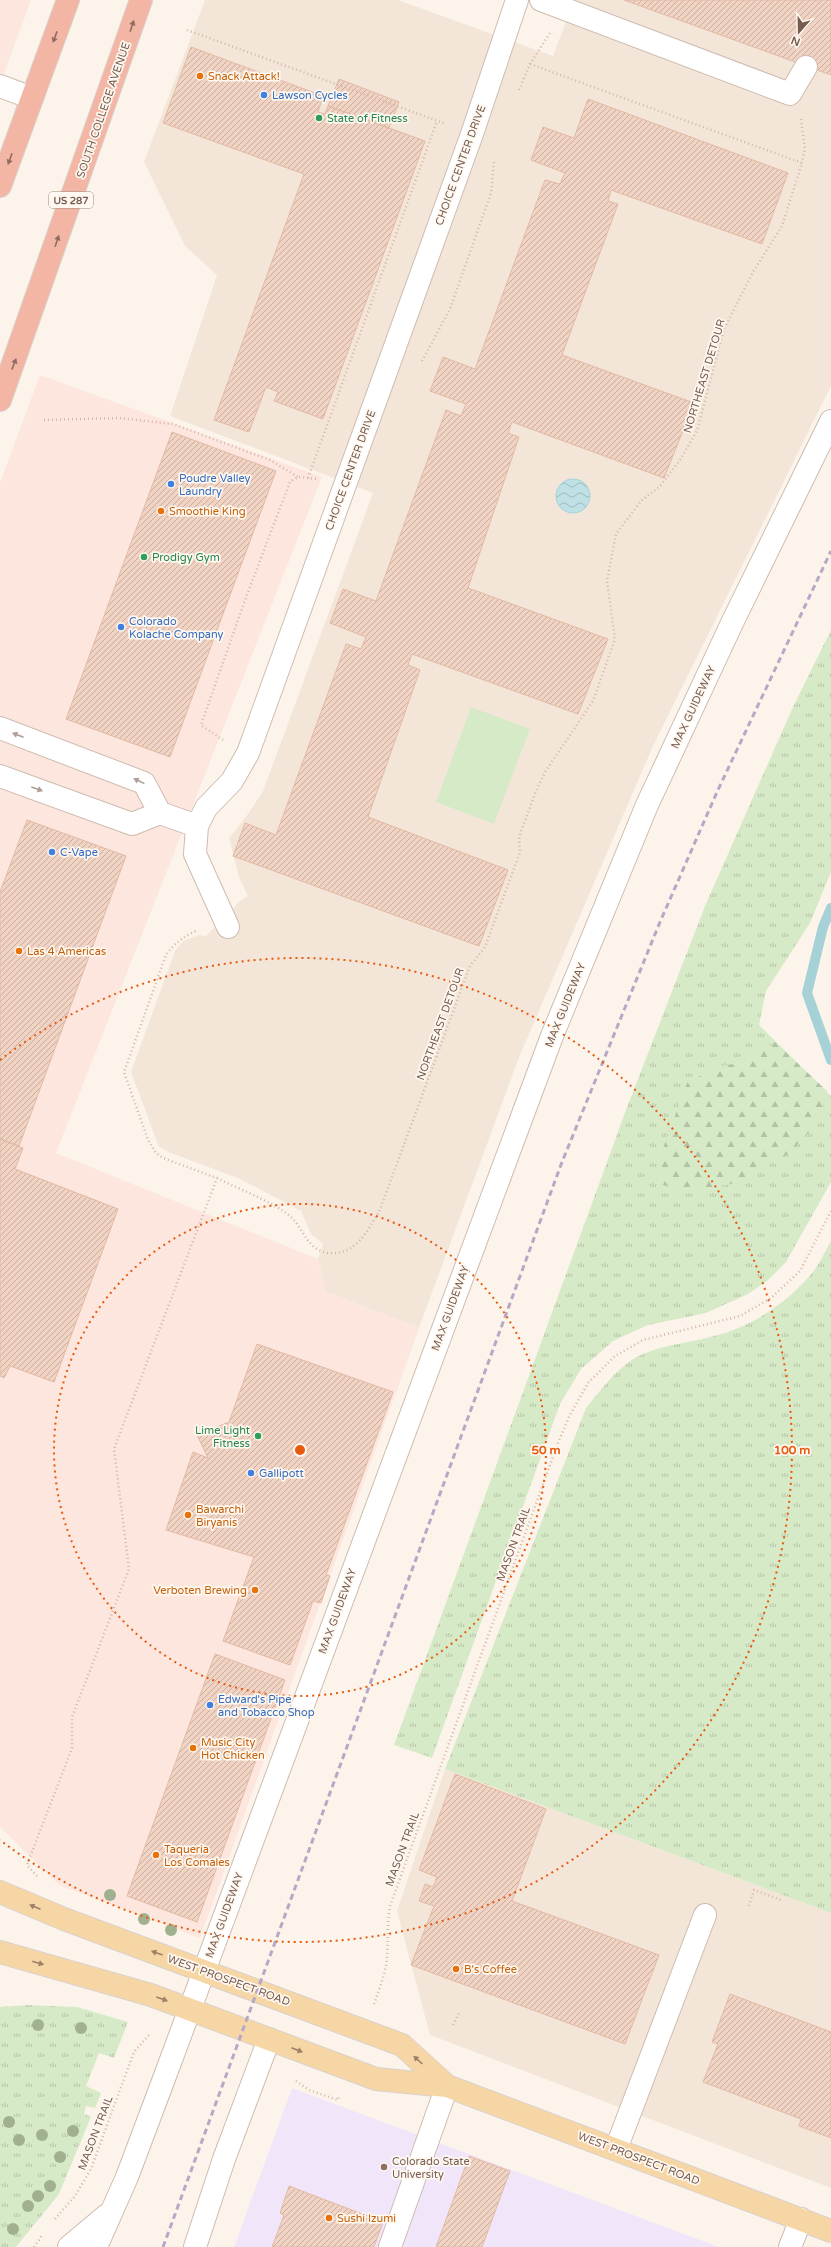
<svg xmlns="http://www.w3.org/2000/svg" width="831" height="2247" viewBox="0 0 831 2247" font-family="'Varela Round',sans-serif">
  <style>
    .residential { fill: #f3e6d9 }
    .commercial { fill: #fce6de }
    .education { fill: #f1e6f9 }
    .grass { fill: url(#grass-tufts) }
    .forest { fill: url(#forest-firs) }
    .pitch { fill: #d7eac8 }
    .water { fill: url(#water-waves); stroke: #a5d1d7 }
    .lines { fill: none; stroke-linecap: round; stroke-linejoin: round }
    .stream { stroke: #a5d1d7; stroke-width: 10 }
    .building { fill: url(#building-hatch); stroke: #e3b9a3 }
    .minor-casing { stroke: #cebcb0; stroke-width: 24 }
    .major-casing { stroke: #d9d1cd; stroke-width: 24 }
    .highway-casing { stroke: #d9d1cd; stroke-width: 24 }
    .path { stroke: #d6b6a5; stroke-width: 2.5; stroke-dasharray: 1 3; stroke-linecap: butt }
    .minor { stroke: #fff; stroke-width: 22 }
    .major { stroke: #f7d6a6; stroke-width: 22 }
    .highway { stroke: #f3b6a4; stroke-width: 22 }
    .rail { stroke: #b7a8c6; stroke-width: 3; stroke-dasharray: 6 4; stroke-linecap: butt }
    .tree { fill: #a1b190 }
    .oneway { fill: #8f6d5f }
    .oneway2 { fill: #ad9d95 }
    .oneway3 { fill: #9d8068 }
    .ring { fill: none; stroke: #e8590c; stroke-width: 2; stroke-dasharray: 2 4 }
    .food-dot { fill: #e8710a; stroke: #fef8f1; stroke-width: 1.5 }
    .shop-dot { fill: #3f7fe0; stroke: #fef8f1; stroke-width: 1.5 }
    .leisure-dot { fill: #2e9e5b; stroke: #fef8f1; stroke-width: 1.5 }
    .education-dot { fill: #8d6e63; stroke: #fef8f1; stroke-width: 1.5 }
    .labels { text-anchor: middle; stroke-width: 3.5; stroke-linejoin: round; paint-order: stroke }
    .shield { fill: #fef8f1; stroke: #9f8a7f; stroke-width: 1 }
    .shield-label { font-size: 10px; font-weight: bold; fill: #765b4e }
    .food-label { font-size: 11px; fill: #c56008; stroke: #fef8f1; text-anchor: start }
    .shop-label { font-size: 11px; fill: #366cbe; stroke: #fef8f1; text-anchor: start }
    .street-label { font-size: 11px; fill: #765b4e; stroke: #fef8f1 }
    .leisure-label { font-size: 11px; fill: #27864d; stroke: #fef8f1; text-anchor: start }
    .education-label { font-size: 11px; fill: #785e54; stroke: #fef8f1; text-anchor: start }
    .centre { fill: #e8590c; stroke: #fef8f1; stroke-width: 2 }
    .ring-label { font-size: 12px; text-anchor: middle; font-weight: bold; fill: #e8590c; stroke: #fef8f1; stroke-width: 3.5; stroke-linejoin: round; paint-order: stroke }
  </style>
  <defs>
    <pattern id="grass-tufts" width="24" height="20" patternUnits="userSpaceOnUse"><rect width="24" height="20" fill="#d7eac8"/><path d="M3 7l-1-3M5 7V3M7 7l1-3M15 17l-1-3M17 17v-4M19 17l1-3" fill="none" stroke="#b3c1a5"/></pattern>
    <pattern id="forest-firs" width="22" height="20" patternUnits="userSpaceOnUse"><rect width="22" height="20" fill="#d7eac8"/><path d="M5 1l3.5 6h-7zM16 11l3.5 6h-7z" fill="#b3c1a5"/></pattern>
    <pattern id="water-waves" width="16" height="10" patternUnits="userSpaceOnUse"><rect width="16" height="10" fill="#bfe1e5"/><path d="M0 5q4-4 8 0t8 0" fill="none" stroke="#a0b9bc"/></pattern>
    <pattern id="building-hatch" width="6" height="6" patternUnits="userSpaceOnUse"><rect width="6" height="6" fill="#f0d3c3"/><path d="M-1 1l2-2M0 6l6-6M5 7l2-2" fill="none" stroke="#c7aea1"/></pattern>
  </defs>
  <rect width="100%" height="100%" fill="#fcf4ea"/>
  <!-- residential -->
  <path class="residential" d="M205 0H398L553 56 574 0H831V386L653 746 520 1055 419 1328 326 1292 318 1259 323 1244 311 1234 301 1211 240 1179 171 1153 159 1147 131 1072 175 951 183 941 198 935 206 936 241 900 248 896 239 877 229 838 248 814 263 791 373 493 170 416 217 275 185 246 144 162Z
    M445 1769 831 1913V2188L430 2035 397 1911Z"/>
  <!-- commercial -->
  <path class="commercial" d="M0 0H31L0 84Z
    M40 375 322 477 56 1153 318 1259 326 1292 419 1328 200 1938 59 1885 0 1827V483Z"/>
  <!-- education -->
  <path class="education" d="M292 2088 719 2247H234Z"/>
  <!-- grass -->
  <path class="grass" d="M831 630V872L810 923 766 991 759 1025 831 1096V1182L786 1262 767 1281 748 1294 706 1313 648 1325 613 1341 581 1369 560 1404 432 1758 394 1745 626 1110 705 906 793 707Z
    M831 1241V1913L445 1769 586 1408C599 1392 617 1368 635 1358 661 1344 687 1344 714 1336 753 1326 787 1303 813 1272 820 1263 825 1251 831 1241Z
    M27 2005 77 2007 128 2022 114 2058 99 2053 86 2086 101 2093 95 2108 86 2106 84 2114 91 2117 59 2194 16 2247H0V2007Z"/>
  <!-- forest -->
  <path class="forest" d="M775 1042 827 1091 820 1120 790 1153 731 1184 685 1192 663 1185 657 1165 687 1083 717 1067 749 1061Z"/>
  <!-- pitch -->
  <path class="pitch" d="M471 707 530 729 494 824 436 802Z"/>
  <!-- water -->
  <path class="water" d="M556 496a17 17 0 1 1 34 0a17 17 0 1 1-34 0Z"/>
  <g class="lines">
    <!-- stream -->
    <path class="stream" d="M831 908 823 927 807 993 831 1060"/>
  </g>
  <!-- building -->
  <path class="building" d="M624 0H831V75Z
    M191 47 323 96 318 112 325 114 328 106 425 141 323 419 274 401 278 392 266 387 249 432 214 420 304 174 163 123Z
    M339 79 399 102 389 128 328 106Z
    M588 99 788 173 762 244 611 190 608 201 618 204 562 355 694 403 664 478 512 422 508 433 519 437 468 588 608 639 578 714 412 654 408 665 420 670 368 817 508 870 479 946 233 856 245 823 276 835 346 644 361 649 366 637 330 623 343 589 376 601 446 410 461 416 466 404 430 391 443 357 475 369 545 180 560 184 565 173 531 160 543 127 574 138Z
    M172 432 276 471 170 757 66 719Z
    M27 820 126 856 19 1146 0 1139V892Z
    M0 1139 23 1148 15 1169 118 1209 54 1382 10 1366 4 1378 0 1376Z
    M257 1344 393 1392 326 1575 330 1576 321 1603 313 1601 290 1665 223 1641 254 1557 166 1530 193 1452 208 1458 197 1435 229 1422Z
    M215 1654 285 1680 197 1922 127 1896Z
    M455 1774 546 1809 512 1901 659 1955 625 2044 411 1965 434 1906 419 1901 425 1884 433 1887 437 1877 419 1870Z
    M730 1994 831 2032V2138L799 2126 801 2119 703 2082 718 2044 712 2042Z
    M469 2156 510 2171 482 2247H436Z
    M289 2186 383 2222 374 2247H272L284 2215 280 2213Z"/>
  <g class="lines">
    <!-- minor casing -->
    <g class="minor-casing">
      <path id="minor" d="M541 0 790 94 806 67
        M0 86 32 98
        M0 728 144 783 160 813
        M0 776 132 824 160 813 197 826
        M228 927 195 854 197 826 206 808 232 781 248 753 472 134 517 0
        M616 2149 705 1915
        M69 2247 107 2215
        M96 2247 127 2177 165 2076 552 1036 647 805 733 621 831 421
        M195 2247 224 2159 269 2039
        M390 2247 447 2086
        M790 2247 801 2219"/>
    </g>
    <!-- major casing -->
    <g class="major-casing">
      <path id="major" d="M0 1892 64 1919 402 2045 447 2086
        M0 1952 151 1995 376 2079 447 2086 831 2231"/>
    </g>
    <!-- highway casing -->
    <g class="highway-casing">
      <path id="highway" d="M0 186 68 0
        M0 400 141 0"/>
    </g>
    <!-- path -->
    <path class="path" d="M187 30 446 124
      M519 90 530 64 550 33
      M801 119 805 149 802 163
      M422 361 450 309 491 193 494 162
      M44 420 119 418 173 424 270 460 298 477
      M308 478 437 121
      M223 740 201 725 245 600 290 482 298 477 318 479
      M217 1178C241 1190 269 1200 290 1216 299 1224 303 1235 310 1243 322 1257 343 1256 356 1244 366 1236 372 1222 379 1212L470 966 485 947 520 852 519 837 536 791 545 772 593 701 615 639 607 581 616 534 641 501 660 486 680 460 697 431 724 329 753 272 782 226 802 163 530 64
      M37 1876 27 1865 72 1748V1717L129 1569 114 1449 217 1178 163 1158 156 1153 148 1140 124 1072 166 955C175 942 185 936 198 930
      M749 1906 754 1890 781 1900
      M374 2004C379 1990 385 1975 387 1959 388 1941 387 1924 390 1906L558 1443 569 1417 588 1383 615 1356 643 1340 740 1316 771 1298 800 1271 831 1211
      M453 2025 459 2013
      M296 2081 309 2090 338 2100 339 2095
      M55 2219 75 2196 91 2169 134 2052 149 2035
      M34 2247 43 2234"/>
    <!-- minor -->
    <use href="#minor" class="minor"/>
    <!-- major -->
    <use href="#major" class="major"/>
    <!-- highway -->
    <use href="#highway" class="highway"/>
    <!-- rail -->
    <path class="rail" d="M163 2247 562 1162 660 922 717 792 831 551"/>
  </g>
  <!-- trees -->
  <g class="tree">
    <circle cx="110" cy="1895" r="6"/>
    <circle cx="144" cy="1919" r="6"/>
    <circle cx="171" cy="1930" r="6"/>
    <circle cx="38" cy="2025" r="6"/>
    <circle cx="81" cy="2028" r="6"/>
    <circle cx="9" cy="2122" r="6"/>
    <circle cx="73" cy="2131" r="6"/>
    <circle cx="42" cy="2135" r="6"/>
    <circle cx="19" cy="2140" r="6"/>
    <circle cx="60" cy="2157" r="6"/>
    <circle cx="50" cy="2186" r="6"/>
    <circle cx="38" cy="2196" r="6"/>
    <circle cx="28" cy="2206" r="6"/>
    <circle cx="13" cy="2229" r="6"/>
  </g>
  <!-- one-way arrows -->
  <defs><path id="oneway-solid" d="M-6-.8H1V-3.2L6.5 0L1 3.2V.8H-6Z"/></defs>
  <g class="oneway">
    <use href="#oneway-solid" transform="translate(132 26) rotate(-71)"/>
    <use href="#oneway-solid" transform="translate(55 37) rotate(110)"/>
    <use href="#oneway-solid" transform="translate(10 159) rotate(110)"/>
    <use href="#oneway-solid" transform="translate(57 241) rotate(-71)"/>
    <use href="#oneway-solid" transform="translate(14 364) rotate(-69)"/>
  </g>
  <g class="oneway2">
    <use href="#oneway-solid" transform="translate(18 735) rotate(-159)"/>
    <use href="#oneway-solid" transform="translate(139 781) rotate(-154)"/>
    <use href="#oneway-solid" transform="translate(37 789) rotate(20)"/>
  </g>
  <g class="oneway3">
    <use href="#oneway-solid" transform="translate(35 1907) rotate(-157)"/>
    <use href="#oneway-solid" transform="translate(157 1953) rotate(-160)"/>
    <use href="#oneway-solid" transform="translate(38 1963) rotate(16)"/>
    <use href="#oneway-solid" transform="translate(162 1999) rotate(20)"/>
    <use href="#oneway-solid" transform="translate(297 2050) rotate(21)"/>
    <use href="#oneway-solid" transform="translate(418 2060) rotate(-138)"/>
  </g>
  <!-- distance rings -->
  <g class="ring">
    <circle cx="300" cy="1450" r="246"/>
    <path d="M0 1060A492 492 0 1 1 0 1840"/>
  </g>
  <!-- markers -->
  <g class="food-dot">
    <circle cx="200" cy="76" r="4"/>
    <circle cx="161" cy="511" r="4"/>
    <circle cx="19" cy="951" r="4"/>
    <circle cx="188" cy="1515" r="4"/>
    <circle cx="255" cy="1590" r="4"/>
    <circle cx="193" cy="1748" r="4"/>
    <circle cx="156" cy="1855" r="4"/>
    <circle cx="456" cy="1969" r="4"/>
    <circle cx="329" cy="2218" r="4"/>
  </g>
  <g class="shop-dot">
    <circle cx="264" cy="95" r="4"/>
    <circle cx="171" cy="484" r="4"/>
    <circle cx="121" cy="627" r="4"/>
    <circle cx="52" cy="852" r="4"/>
    <circle cx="251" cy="1473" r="4"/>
    <circle cx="210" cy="1705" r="4"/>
  </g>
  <g class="leisure-dot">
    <circle cx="319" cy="118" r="4"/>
    <circle cx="144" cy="557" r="4"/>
    <circle cx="258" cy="1436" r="4"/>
  </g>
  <circle class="education-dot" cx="384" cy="2167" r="4"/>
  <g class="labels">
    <!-- shield labels -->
    <rect class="shield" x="49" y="192" width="44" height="16" rx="3"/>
    <g class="shield-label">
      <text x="71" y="204">US 287</text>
    </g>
    <!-- food labels -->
    <g class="food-label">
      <text x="208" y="80">Snack Attack!</text>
      <text x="169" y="515">Smoothie King</text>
      <text x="27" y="955">Las 4 Americas</text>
      <text x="196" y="1513">Bawarchi<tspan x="196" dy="13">Biryanis</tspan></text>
      <text x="247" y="1594" text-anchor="end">Verboten Brewing</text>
      <text x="201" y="1746">Music City<tspan x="201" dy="13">Hot Chicken</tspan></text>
      <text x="164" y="1853">Taqueria<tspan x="164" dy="13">Los Comales</tspan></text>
      <text x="464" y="1973">B's Coffee</text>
      <text x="337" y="2222">Sushi Izumi</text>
    </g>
    <!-- shop labels -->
    <g class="shop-label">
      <text x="272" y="99">Lawson Cycles</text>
      <text x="179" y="482">Poudre Valley<tspan x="179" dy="13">Laundry</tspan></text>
      <text x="129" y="625">Colorado<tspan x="129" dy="13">Kolache Company</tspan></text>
      <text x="60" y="856">C-Vape</text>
      <text x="259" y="1477">Gallipott</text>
      <text x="218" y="1703">Edward's Pipe<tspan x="218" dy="13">and Tobacco Shop</tspan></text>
    </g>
    <!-- street labels -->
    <g class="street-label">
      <text transform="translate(103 110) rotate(-71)" y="4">SOUTH COLLEGE AVENUE</text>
      <text transform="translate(460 165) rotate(-70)" y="4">CHOICE CENTER DRIVE</text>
      <text transform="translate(704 376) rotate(-73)" y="4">NORTHEAST DETOUR</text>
      <text transform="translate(350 470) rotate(-70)" y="4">CHOICE CENTER DRIVE</text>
      <text transform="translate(693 707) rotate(-65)" y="4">MAX GUIDEWAY</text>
      <text transform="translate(565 1005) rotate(-68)" y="4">MAX GUIDEWAY</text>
      <text transform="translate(440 1024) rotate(-70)" y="4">NORTHEAST DETOUR</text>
      <text transform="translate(450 1308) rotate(-70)" y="4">MAX GUIDEWAY</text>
      <text transform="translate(513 1544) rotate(-70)" y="4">MASON TRAIL</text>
      <text transform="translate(337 1611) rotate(-70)" y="4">MAX GUIDEWAY</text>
      <text transform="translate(402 1849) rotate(-70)" y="4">MASON TRAIL</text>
      <text transform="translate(224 1915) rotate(-70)" y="4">MAX GUIDEWAY</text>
      <text transform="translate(229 1980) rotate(20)" y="4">WEST PROSPECT ROAD</text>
      <text transform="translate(95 2133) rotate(-69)" y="4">MASON TRAIL</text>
      <text transform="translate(639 2158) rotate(21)" y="4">WEST PROSPECT ROAD</text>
    </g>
    <!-- leisure labels -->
    <g class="leisure-label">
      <text x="327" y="122">State of Fitness</text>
      <text x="152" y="561">Prodigy Gym</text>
      <text x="250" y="1434" text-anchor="end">Lime Light<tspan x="250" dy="13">Fitness</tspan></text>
    </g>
    <!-- education labels -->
    <g class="education-label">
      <text x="392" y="2165">Colorado State<tspan x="392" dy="13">University</tspan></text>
    </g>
  </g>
  <circle cx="300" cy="1450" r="6" class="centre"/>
  <g class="ring-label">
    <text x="546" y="1454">50 m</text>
    <text x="792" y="1454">100 m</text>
  </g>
  <!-- north arrow -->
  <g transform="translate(799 32) rotate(200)" stroke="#fef8f1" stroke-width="3" paint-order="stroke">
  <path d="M0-3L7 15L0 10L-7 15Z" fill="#765b4e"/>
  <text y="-6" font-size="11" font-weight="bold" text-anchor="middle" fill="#765b4e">N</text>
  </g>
</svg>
